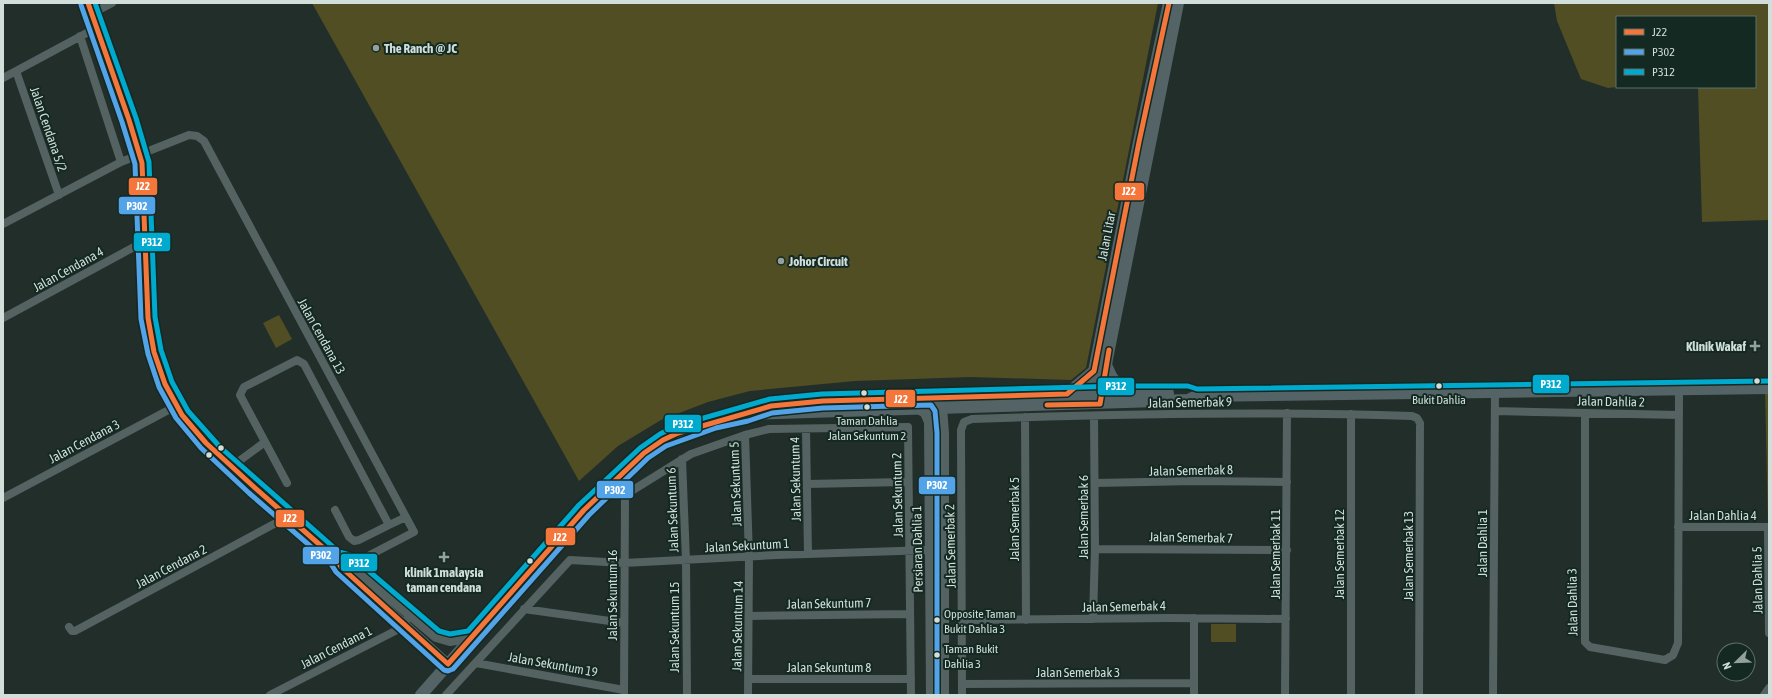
<svg xmlns="http://www.w3.org/2000/svg" width="1772" height="698" viewBox="0 0 1772 698" font-family="'Asap Condensed',sans-serif">
  <style>
    .green { fill: #514e24 }
    .lines { fill: none; stroke-linecap: round; stroke-linejoin: round }
    .minor { stroke: #546261; stroke-width: 8 }
    .tertiary { stroke: #546261; stroke-width: 10 }
    .secondary { stroke: #546466; stroke-width: 12 }
    .bus-1-casing { stroke: #132922; stroke-width: 8 }
    .bus-2-casing { stroke: #132922; stroke-width: 8 }
    .bus-3-casing { stroke: #132922; stroke-width: 8 }
    .bus-1 { stroke: #f5763a; stroke-width: 5 }
    .bus-2 { stroke: #53a3e8; stroke-width: 5 }
    .bus-3 { stroke: #00a9ce; stroke-width: 5 }
    .poi-dot { fill: #94a09c; stroke: #132922; stroke-width: 1.5 }
    .bus-dot { fill: #d1ded9; stroke: #132922; stroke-width: 1.5 }
    .labels { text-anchor: middle; stroke-width: 4; stroke-linejoin: round; paint-order: stroke }
    .bus-label { font-size: 12px; fill: #d1ded9; stroke: #132922 }
    .poi-label { font-size: 13px; font-weight: bold; fill: #d1ded9; stroke: #132922; text-anchor: start }
    .street-label { font-size: 13px; fill: #d1ded9; stroke: #132922 }
    .line-badge { stroke: #132922; stroke-width: 1.5 }
    .badge-label { font-size: 11px; text-anchor: middle; font-weight: bold; fill: #fff }
  </style>
  <rect width="100%" height="100%" fill="#222e2a"/>
  <!-- green -->
  <path class="green" d="M312 3H1158L1086 368 1071 380 971 377 855 381 750 391 708 402 661 420 618 446 579 481Z
    M1554 3H1769V220L1702 222 1698 87H1755V17H1617V87L1608 88 1581 79 1557 21Z
    M279 315 292 339 276 348 263 323Z
    M1765 388H1769V527H1768Z
    M1211 624H1236V642H1211Z"/>
  <g class="lines">
    <!-- minor -->
    <path class="minor" d="M91 14 112 3
      M80 36 121 162
      M16 71 59 195
      M3 78 96 28
      M3 224 121 162 189 135 197 136 204 141 414 532 347 567
      M3 318 145 241
      M1495 411 1679 415
      M1585 413V642L1590 647 1665 660 1673 655 1678 643 1679 389
      M1351 414V695
      M1025 417 1026 620
      M806 429 808 554
      M745 435 749 557 748 695
      M682 459 686 560 687 695
      M231 467 265 442
      M287 483 240 395 244 387 297 360 304 364 389 525 359 540 354 541 349 537 335 510
      M1095 483 1195 481 1287 482
      M807 484 905 482
      M3 498 176 406
      M389 525 406 517
      M1678 527H1769
      M1768 527 1769 633
      M1095 549 1287 550
      M524 609 624 623
      M749 616 910 614
      M1093 619 1095 549 1094 416
      M963 620 1170 618 1286 619
      M69 627 72 631H75L287 517
      M476 663 624 690
      M748 679H911
      M962 684 1194 683
      M270 695 397 630 410 616
      M446 695 570 560 624 563 776 555 930 550
      M624 695 625 495 691 454 745 435 769 429 908 427 911 695
      M962 695 961 430 964 422 972 419C1119 414 1266 411 1412 416L1417 418 1420 423 1419 695
      M1194 695V618
      M1285 695 1287 413
      M1493 695 1495 392
      M1764 695 1769 688"/>
    <!-- tertiary -->
    <path class="tertiary" d="M88 3 129 120 142 163 148 318C152 349 160 378 176 405 191 431 219 456 242 477 273 505 304 532 336 559L341 567 448 664
      M938 402 942 408 944 433V695
      M917 408 925 413 929 422 931 695
      M336 559 345 560 436 637 450 641 472 637"/>
    <!-- secondary -->
    <path class="secondary" d="M1106 365 1111 376 1123 393
      M1067 394 1094 371
      M1101 400 1107 359 1178 3
      M1088 402 1139 142 1169 3
      M747 414 1188 400 1196 396 1769 388
      M421 695 584 510 644 453 663 440 678 433 714 421 747 414 771 406 823 401 1168 393"/>
    <!-- bus-1 casing -->
    <g class="bus-1-casing">
      <path id="bus-1" d="M88 3 129 120 142 163 148 318 154 352 165 384 182 415 206 443 254 487 336 559 341 567 448 664 584 510 644 453 663 440 678 433 771 406 823 401 1067 394 1094 371 1139 142 1169 3
        M1047 405 1100 404 1109 350"/>
    </g>
    <!-- bus-2 casing -->
    <g class="bus-2-casing">
      <path id="bus-2" d="M81 5 122 122 135 164 141 319 148 354 159 387 176 418 201 448 249 493 331 564 336 572 444 670 448 671 453 669 589 515 648 458 666 446 716 428 748 421 772 413 823 408 931 405 935 411 937 433V695"/>
    </g>
    <!-- bus-3 casing -->
    <g class="bus-3-casing">
      <path id="bus-3" d="M95 3 136 118 149 162 155 317 161 350 172 382 188 411 220 447 339 552 350 555 439 631 450 634 468 631 579 505 640 448 660 434 676 426 770 399 822 394 1123 386H1188L1197 389 1769 381"/>
    </g>
    <!-- bus-1 -->
    <use href="#bus-1" class="bus-1"/>
    <!-- bus-2 -->
    <use href="#bus-2" class="bus-2"/>
    <!-- bus-3 -->
    <use href="#bus-3" class="bus-3"/>
  </g>
  <!-- markers -->
  <g class="poi-dot">
    <circle cx="376" cy="48" r="4"/>
    <circle cx="781" cy="261" r="4"/>
    <path d="M1753 340h4v4h4v4h-4v4h-4v-4h-4v-4h4z"/>
    <path d="M442 551h4v4h4v4h-4v4h-4v-4h-4v-4h4z"/>
  </g>
  <g class="bus-dot">
    <circle cx="1757" cy="381" r="3.5"/>
    <circle cx="1439" cy="386" r="3.5"/>
    <circle cx="864" cy="393" r="3.5"/>
    <circle cx="867" cy="407" r="3.5"/>
    <circle cx="221" cy="448" r="3.5"/>
    <circle cx="209" cy="455" r="3.5"/>
    <circle cx="530" cy="561" r="3.5"/>
    <circle cx="937" cy="620" r="3.5"/>
    <circle cx="937" cy="655" r="3.5"/>
  </g>
  <g class="labels">
    <!-- bus labels -->
    <g class="bus-label">
      <text x="1439" y="404">Bukit Dahlia</text>
      <text x="867" y="425">Taman Dahlia<tspan x="867" dy="15">Jalan Sekuntum 2</tspan></text>
      <text x="944" y="618" text-anchor="start">Opposite Taman<tspan x="944" dy="15">Bukit Dahlia 3</tspan></text>
      <text x="944" y="653" text-anchor="start">Taman Bukit<tspan x="944" dy="15">Dahlia 3</tspan></text>
    </g>
    <!-- poi labels -->
    <g class="poi-label">
      <text x="384" y="53">The Ranch @ JC</text>
      <text x="789" y="266">Johor Circuit</text>
      <text x="1746" y="351" text-anchor="end">Klinik Wakaf</text>
      <text x="444" y="577" text-anchor="middle">klinik 1malaysia<tspan x="444" dy="15">taman cendana</tspan></text>
    </g>
    <!-- street labels -->
    <g class="street-label">
      <text transform="translate(49 129) rotate(71)" y="5">Jalan Cendana 5/2</text>
      <text transform="translate(1106 236) rotate(-79)" y="5">Jalan Litar</text>
      <text transform="translate(68 269) rotate(-29)" y="5">Jalan Cendana 4</text>
      <text transform="translate(322 336) rotate(61)" y="5">Jalan Cendana 13</text>
      <text transform="translate(1611 401) rotate(1)" y="5">Jalan Dahlia 2</text>
      <text transform="translate(1190 402) rotate(-1)" y="5">Jalan Semerbak 9</text>
      <text transform="translate(84 441) rotate(-28)" y="5">Jalan Cendana 3</text>
      <text transform="translate(1191 470) rotate(-1)" y="5">Jalan Semerbak 8</text>
      <text transform="translate(795 479) rotate(-91)" y="5">Jalan Sekuntum 4</text>
      <text transform="translate(735 484) rotate(-92)" y="5">Jalan Sekuntum 5</text>
      <text transform="translate(897 495) rotate(-91)" y="5">Jalan Sekuntum 2</text>
      <text transform="translate(672 510) rotate(-92)" y="5">Jalan Sekuntum 6</text>
      <text x="1723" y="520">Jalan Dahlia 4</text>
      <text transform="translate(1083 517) rotate(-90)" y="5">Jalan Semerbak 6</text>
      <text transform="translate(1014 519) rotate(-90)" y="5">Jalan Semerbak 5</text>
      <text transform="translate(1191 537) rotate(1)" y="5">Jalan Semerbak 7</text>
      <text transform="translate(1482 543) rotate(-90)" y="5">Jalan Dahlia 1</text>
      <text transform="translate(747 545) rotate(-3)" y="5">Jalan Sekuntum 1</text>
      <text transform="translate(950 546) rotate(-91)" y="5">Jalan Semerbak 2</text>
      <text transform="translate(917 549) rotate(-91)" y="5">Persiaran Dahlia 1</text>
      <text transform="translate(1275 554) rotate(-90)" y="5">Jalan Semerbak 11</text>
      <text transform="translate(1339 554) rotate(-90)" y="5">Jalan Semerbak 12</text>
      <text transform="translate(1408 556) rotate(-90)" y="5">Jalan Semerbak 13</text>
      <text transform="translate(171 566) rotate(-28)" y="5">Jalan Cendana 2</text>
      <text transform="translate(1757 580) rotate(-91)" y="5">Jalan Dahlia 5</text>
      <text transform="translate(612 595) rotate(-90)" y="5">Jalan Sekuntum 16</text>
      <text transform="translate(1572 602) rotate(-91)" y="5">Jalan Dahlia 3</text>
      <text transform="translate(829 603) rotate(-1)" y="5">Jalan Sekuntum 7</text>
      <text transform="translate(1124 606) rotate(-1)" y="5">Jalan Semerbak 4</text>
      <text transform="translate(737 626) rotate(-89)" y="5">Jalan Sekuntum 14</text>
      <text transform="translate(674 627) rotate(-90)" y="5">Jalan Sekuntum 15</text>
      <text transform="translate(336 647) rotate(-27)" y="5">Jalan Cendana 1</text>
      <text transform="translate(553 664) rotate(10)" y="5">Jalan Sekuntum 19</text>
      <text x="829" y="672">Jalan Sekuntum 8</text>
      <text x="1078" y="677">Jalan Semerbak 3</text>
    </g>
  </g>
  <g class="line-badge">
    <rect x="128" y="177" width="30" height="19" rx="4" fill="#f5763a"/>
    <rect x="1114" y="182" width="31" height="19" rx="4" fill="#f5763a"/>
    <rect x="118" y="196" width="38" height="19" rx="4" fill="#53a3e8"/>
    <rect x="133" y="232" width="38" height="20" rx="4" fill="#00a9ce"/>
    <rect x="1532" y="374" width="38" height="20" rx="4" fill="#00a9ce"/>
    <rect x="1097" y="377" width="38" height="19" rx="4" fill="#00a9ce"/>
    <rect x="885" y="389" width="31" height="19" rx="4" fill="#f5763a"/>
    <rect x="664" y="414" width="38" height="19" rx="4" fill="#00a9ce"/>
    <rect x="918" y="476" width="38" height="19" rx="4" fill="#53a3e8"/>
    <rect x="596" y="480" width="38" height="19" rx="4" fill="#53a3e8"/>
    <rect x="275" y="509" width="30" height="19" rx="4" fill="#f5763a"/>
    <rect x="545" y="527" width="31" height="19" rx="4" fill="#f5763a"/>
    <rect x="302" y="546" width="38" height="19" rx="4" fill="#53a3e8"/>
    <rect x="340" y="553" width="38" height="19" rx="4" fill="#00a9ce"/>
  </g>
  <g class="badge-label">
    <text x="143" y="190">J22</text>
    <text x="1129" y="195">J22</text>
    <text x="137" y="210">P302</text>
    <text x="152" y="246">P312</text>
    <text x="1551" y="388">P312</text>
    <text x="1116" y="390">P312</text>
    <text x="901" y="403">J22</text>
    <text x="683" y="428">P312</text>
    <text x="937" y="489">P302</text>
    <text x="615" y="494">P302</text>
    <text x="290" y="522">J22</text>
    <text x="560" y="541">J22</text>
    <text x="321" y="559">P302</text>
    <text x="359" y="567">P312</text>
  </g>
  <!-- border -->
  <rect width="1772" height="698" fill="none" stroke="#d1ded9" stroke-width="8"/>
  <!-- legend -->
  <rect x="1616" y="16" width="140" height="72" fill="#132922" stroke="#5f716b"/>
  <rect x="1624" y="29" width="20" height="6" fill="#f5763a" stroke="#5f716b"/>
  <text x="1652" y="36" font-size="12" fill="#d1ded9">J22</text>
  <rect x="1624" y="49" width="20" height="6" fill="#53a3e8" stroke="#5f716b"/>
  <text x="1652" y="56" font-size="12" fill="#d1ded9">P302</text>
  <rect x="1624" y="69" width="20" height="6" fill="#00a9ce" stroke="#5f716b"/>
  <text x="1652" y="76" font-size="12" fill="#d1ded9">P312</text>
  <!-- north arrow -->
  <g transform="translate(1736 662) rotate(247)"><circle r="19" fill="#132922" stroke="#5f716b"/>
  <path d="M0-3L7 15L0 10L-7 15Z" fill="#94a09c"/>
  <text y="-6" font-size="11" font-weight="bold" text-anchor="middle" fill="#d1ded9">N</text>
  </g>
</svg>
